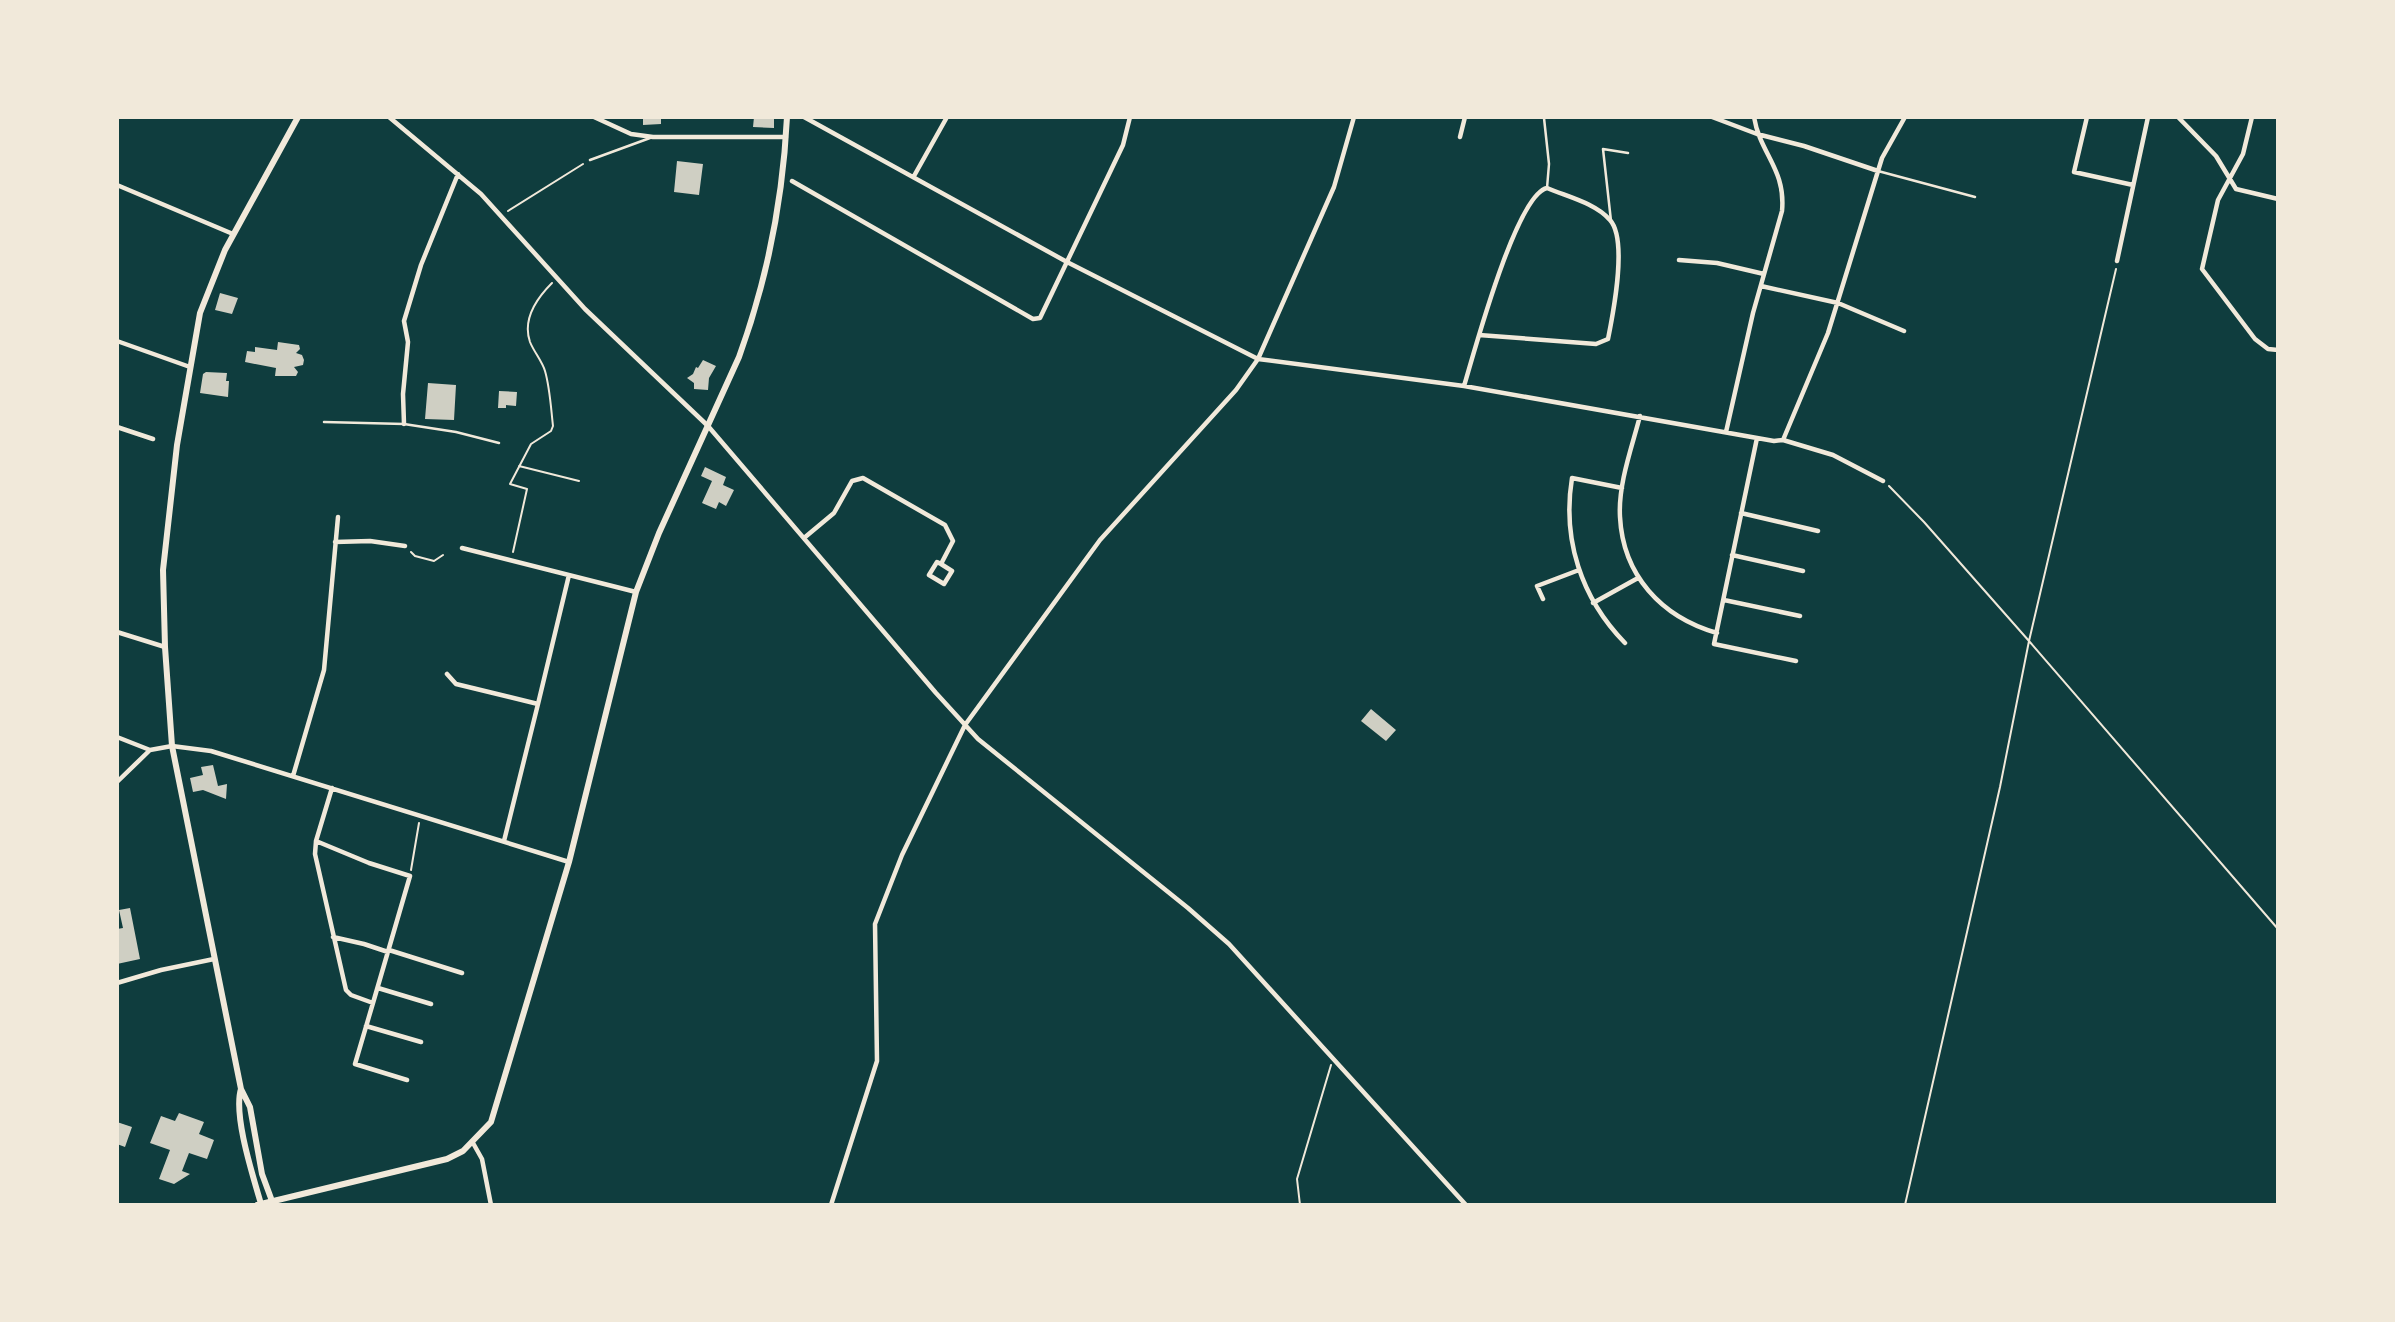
<svg xmlns="http://www.w3.org/2000/svg" width="2395" height="1322" viewBox="0 0 2395 1322" font-family="Figtree,sans-serif">
  <style>
    .building { fill: #cfcfc3 }
    .lines { fill: none; stroke-linecap: round; stroke-linejoin: round }
    .path { stroke: #f1e9da; stroke-width: 2 }
    .service { stroke: #f1e9da; stroke-width: 2.5 }
    .minor { stroke: #f1e9da; stroke-width: 4.5 }
    .secondary { stroke: #f1e9da; stroke-width: 6 }
  </style>
  <rect width="100%" height="100%" fill="#0f3d3e"/>
  <!-- building -->
  <path class="building" d="M643 117H661V124L643 125Z
    M754 117H774V128L753 127Z
    M677 161 703 164 699 195 674 192Z
    M220 293 238 298 232 314 215 310Z
    M278 342 299 345 300 349 296 353 302 355 304 360 303 365 294 367 298 372 296 376H275L276 368 245 362 247 351 255 352V347L277 350Z
    M703 360 716 366 709 378 708 390 694 389V383L687 378 693 374 696 367 698 368Z
    M206 372 227 373 226 381H229L228 397 200 393 203 374Z
    M428 383 456 385 454 420 425 419Z
    M499 391 517 392 516 406 506 405V408H498Z
    M705 467 726 477 723 485 734 490 726 506 719 502 716 509 702 503 712 481 701 476Z
    M1371 709 1396 730 1386 741 1361 721Z
    M213 765 218 786 227 784 226 799 203 790 193 792 190 778 203 775 201 767Z
    M130 908 140 959 117 964V929L123 928 119 910Z
    M179 1113 204 1122 199 1134 214 1140 207 1159 189 1153 182 1171 190 1174 174 1184 159 1179 170 1150 150 1143 161 1116 175 1121Z
    M117 1122 132 1127 125 1147 117 1144Z"/>
  <g class="lines">
    <!-- path -->
    <path class="path" d="M508 211 583 164
      M519 466 579 481
      M1889 486 1924 522 2029 641 2278 929
      M411 552 415 556 434 561 443 555
      M513 552 527 489 510 484 531 444 551 431 553 426C551 409 550 388 545 371 542 361 534 352 530 342 522 319 537 298 552 283
      M411 870 419 823
      M1300 1205 1297 1179 1331 1065
      M1905 1205 2000 787 2029 641 2116 269"/>
    <!-- service -->
    <path class="service" d="M1544 118 1549 164 1547 188
      M590 160 650 138
      M1878 171 1975 197
      M1611 221 1603 149 1628 153
      M324 422 404 424 456 432 499 443"/>
    <!-- minor -->
    <path class="minor" d="M389 117 481 194 585 309 708 426 936 693 978 739 1188 908 1229 944 1466 1205
      M594 117 631 134 653 137H786
      M804 117 1067 262 1258 359 1464 386 1774 441 1783 440 1833 455 1883 481
      M1712 117 1757 134 1804 146 1878 171
      M2087 117 2074 172 2133 185
      M2178 117 2216 156 2236 189 2278 199
      M2252 117 2243 154 2218 200 2202 269 2255 339 2268 349 2278 350
      M1460 137 1465 117
      M914 176 947 117
      M792 181 1033 319 1040 318 1123 145 1130 117
      M117 185 233 234
      M1679 260 1717 263 1764 274
      M2117 261 2148 117
      M1761 286 1838 303 1904 331
      M117 341 190 367
      M1464 386C1474 353 1516 195 1547 188 1568 197 1595 203 1610 220 1628 240 1613 314 1608 339L1596 344 1479 335
      M1640 416C1632 447 1618 484 1620 517 1623 575 1661 617 1717 633
      M404 424 403 394 408 342 404 321 421 265 458 174
      M117 427 153 439
      M1726 432 1753 313 1782 211C1786 169 1760 154 1754 117
      M1757 438 1714 644 1796 661
      M1783 440 1828 333 1882 158 1905 117
      M1622 488 1572 478C1562 539 1581 598 1625 643
      M1741 513 1818 531
      M804 538 834 513 852 481 863 478 945 525 953 541 941 564 937 562 929 575 944 584 952 571 941 564
      M335 542 370 541 405 546
      M462 548 636 592
      M1732 555 1803 571
      M1543 599 1537 586 1579 570
      M1724 600 1800 616
      M1593 603 1638 578
      M117 632 165 647
      M447 674 456 684 538 704 569 575
      M117 737 150 750
      M293 776 324 670 338 517
      M117 782 150 750 172 746 211 751 569 862
      M316 841 369 863 410 876 373 1003 351 995 346 990 315 854 316 841 332 788
      M504 841 538 704
      M333 937 364 944 388 952
      M389 950 462 973
      M117 983 161 970 214 959
      M378 988 431 1004
      M373 1003 355 1064 407 1080
      M366 1026 421 1042
      M473 1143 482 1159 491 1205
      M831 1205 877 1061 875 924 902 855 965 725 1100 540 1236 390 1258 359 1334 187 1354 117"/>
    <!-- secondary -->
    <path class="secondary" d="M241 1089C233 1115 253 1176 261 1204
      M272 1201 262 1174 250 1107 241 1089 172 746 165 647 163 570 177 445 200 313 225 250 298 117
      M257 1205 447 1159 463 1151 491 1122 569 862 636 592 659 533 739 357C767 280 783 198 787 117"/>
  </g>
  <!-- border -->
  <rect width="2395" height="1322" fill="none" stroke="#f1e9da" stroke-width="238"/>
</svg>
